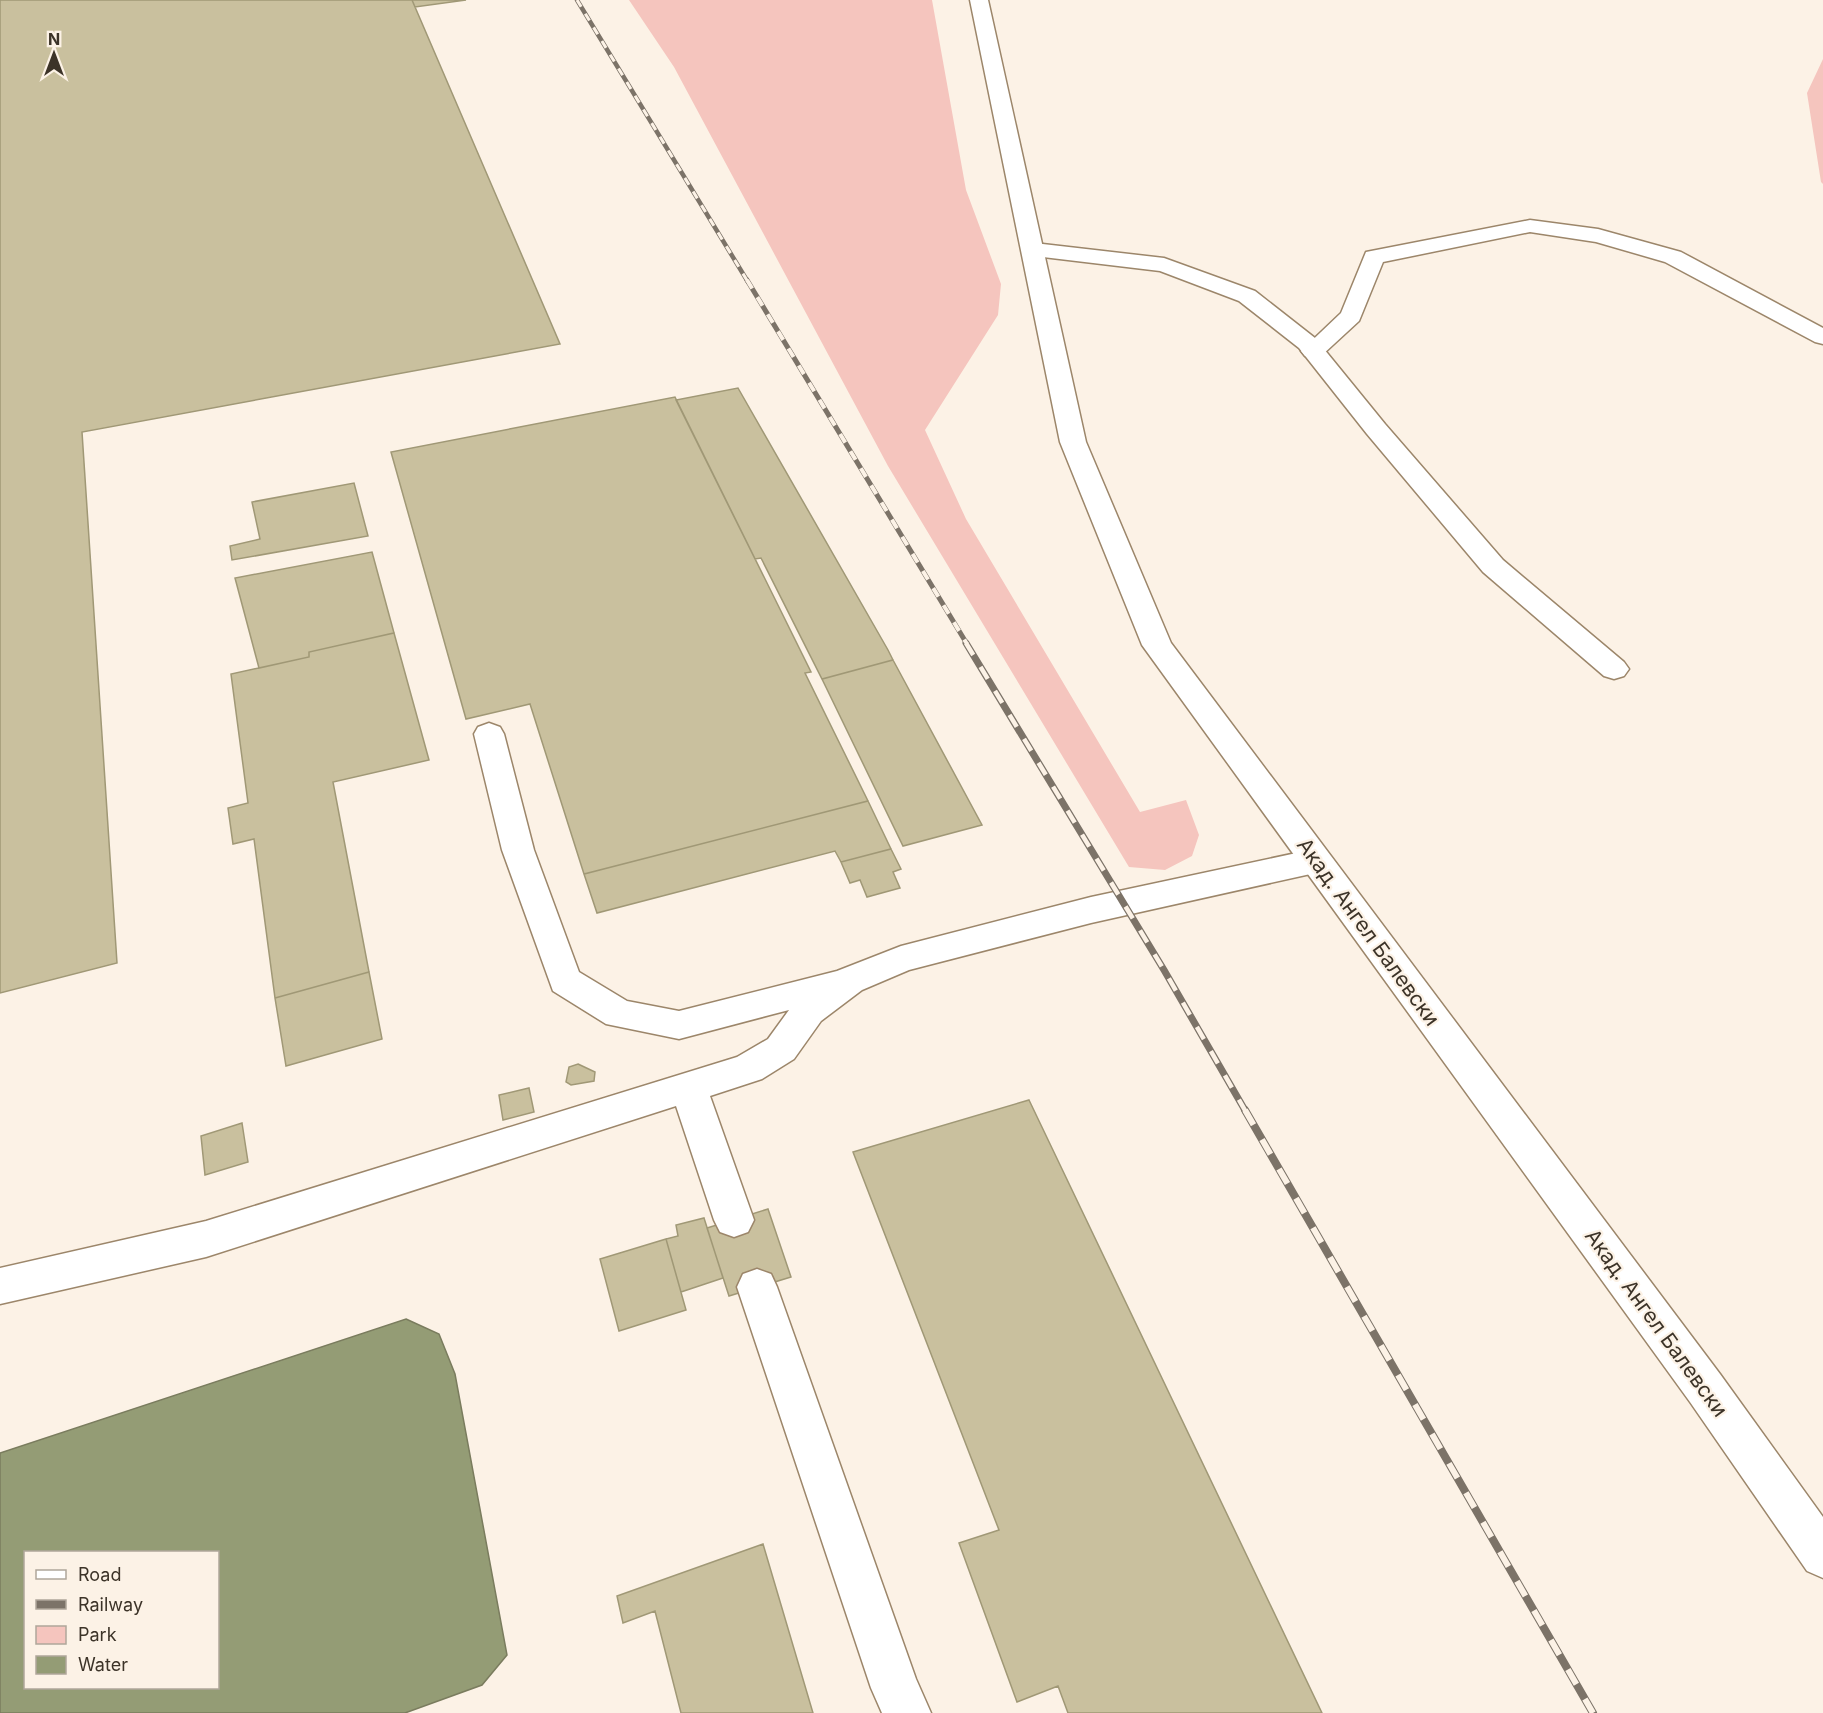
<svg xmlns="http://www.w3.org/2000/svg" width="1823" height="1713" viewBox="0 0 1823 1713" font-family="Inter,sans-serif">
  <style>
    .green { fill: #f5c5be }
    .water { fill: #949c75; stroke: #7a7c5e; stroke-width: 1.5; fill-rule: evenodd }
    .building { fill: #c9c09e; stroke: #a09876; stroke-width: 1.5 }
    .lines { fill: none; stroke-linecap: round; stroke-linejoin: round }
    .service-casing { stroke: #9c866a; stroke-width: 3 }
    .minor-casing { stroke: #9c866a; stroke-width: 3 }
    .service { fill: #fff; fill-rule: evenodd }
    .minor { fill: #fff; fill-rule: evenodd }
    .rail-far3-casing { stroke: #7c7368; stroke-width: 4.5 }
    .rail-far2-casing { stroke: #7c7368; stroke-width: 5 }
    .rail-far1-casing { stroke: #7c7368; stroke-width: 7 }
    .rail-casing { stroke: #7c7368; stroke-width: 8 }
    .rail-far3 { stroke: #fcf2e6; stroke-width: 3; stroke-dasharray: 8; stroke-linecap: butt }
    .rail-far2 { stroke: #fcf2e6; stroke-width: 4; stroke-dasharray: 10; stroke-linecap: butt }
    .rail-far1 { stroke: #fcf2e6; stroke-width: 4.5; stroke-dasharray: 14; stroke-linecap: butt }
    .rail { stroke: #fcf2e6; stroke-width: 6; stroke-dasharray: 17; stroke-linecap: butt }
    .labels { text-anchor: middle; stroke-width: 4.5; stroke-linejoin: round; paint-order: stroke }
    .street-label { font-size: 21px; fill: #3c3328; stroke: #fcf2e6 }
  </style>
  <rect width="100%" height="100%" fill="#fcf2e6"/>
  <!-- green -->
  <path class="green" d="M629 0H932L966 190 1001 284 998 315 925 430 966 519 1140 812 1186 800 1199 835 1192 856 1165 870 1129 867 888 466 674 67Z
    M1823 59V184L1821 182 1807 93Z"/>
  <!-- water -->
  <path class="water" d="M406 1319 439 1334 455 1374 507 1655 482 1685 405 1713H0V1453ZM26 1552H218V1688H26Z"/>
  <!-- building -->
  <path class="building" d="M0 0H412L560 344 82 432 117 963 0 993Z
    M412 0H466L415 7Z
    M738 388 888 650 893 660 822 679 761 558 755 559 676 400Z
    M675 397 811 672 805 673 868 801 584 874 530 704 466 719 391 452Z
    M354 483 368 536 232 560 230 546 260 539 252 502Z
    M372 552 394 633 309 652V657L259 668 235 578Z
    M394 633 429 760 333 782 369 972 275 998 254 839 233 844 228 808 248 803 231 674 309 657V652Z
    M893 660 982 825 903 846 822 679Z
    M868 801 891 849 841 862 835 851 597 913 584 874Z
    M891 849 901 869 893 872 900 888 867 897 860 880 850 883 841 862Z
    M369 972 382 1039 286 1066 275 998Z
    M578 1064 595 1072 594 1081 571 1085 566 1082 569 1067Z
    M529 1088 534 1112 503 1120 499 1095Z
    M1029 1100 1322 1713H1068L1058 1686 1017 1702 959 1543 999 1530 853 1152Z
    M242 1123 248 1162 205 1175 201 1136Z
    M768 1209 791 1277 729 1296 707 1228Z
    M704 1218 723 1278 681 1292 666 1239 678 1236 676 1225Z
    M666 1239 686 1310 619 1331 600 1259Z
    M763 1544 813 1713H681L655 1611 623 1623 617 1596Z"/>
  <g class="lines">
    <!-- service casing -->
    <g class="service-casing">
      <path id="service" d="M1034 243 1164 258 1255 291 1315 338 1385 424 1503 560 1624 662 1629 669 1624 676 1614 679 1604 676 1483 572 1367 434 1299 348 1239 301 1160 271 1026 255 1023 250 1026 245Z
        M489 723 500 727 504 734 534 850 579 972 627 1001 679 1011 837 971 901 946 1091 897 1315 849 1327 852 1332 861 1327 870 1315 873 1091 923 909 970 862 990 821 1021 794 1059 762 1079 710 1096 754 1220 748 1232 734 1237 720 1232 714 1220 676 1106 206 1257 0 1304V1268L206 1221 737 1057 768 1039 789 1010 679 1039 606 1024 553 991 502 850 474 734 478 727Z
        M757 1269 771 1274 777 1287 916 1679 931 1713H882L871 1688 737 1287 743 1274Z"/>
    </g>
    <!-- minor casing -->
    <g class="minor-casing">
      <path id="minor" d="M970 0H988L1086 442 1171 643 1720 1374 1823 1517V1578L1807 1571 1690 1402 1142 645 1060 442Z
        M1530 220 1598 229 1681 252 1823 328V344L1815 342 1665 262 1596 242 1530 232 1383 262 1359 321 1321 356 1313 358 1305 356 1301 351 1341 313 1366 252Z"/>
    </g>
    <!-- service -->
    <use href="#service" class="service"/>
    <!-- minor -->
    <use href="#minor" class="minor"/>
    <!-- rail-far3 casing -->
    <g class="rail-far3-casing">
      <path id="rail-far3" d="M577 0 748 282"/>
    </g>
    <!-- rail-far2 casing -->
    <g class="rail-far2-casing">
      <path id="rail-far2" d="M747 280 967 644"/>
    </g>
    <!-- rail-far1 casing -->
    <g class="rail-far1-casing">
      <path id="rail-far1" d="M966 643 1164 970 1246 1112"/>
    </g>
    <!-- rail casing -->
    <g class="rail-casing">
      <path id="rail" d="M1245 1110 1593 1713"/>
    </g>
    <!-- rail-far3 -->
    <use href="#rail-far3" class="rail-far3"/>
    <!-- rail-far2 -->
    <use href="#rail-far2" class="rail-far2"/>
    <!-- rail-far1 -->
    <use href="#rail-far1" class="rail-far1"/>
    <!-- rail -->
    <use href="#rail" class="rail"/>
  </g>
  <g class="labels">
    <!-- street labels -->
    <g class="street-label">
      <text transform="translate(1368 932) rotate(54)" y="7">Акад. Ангел Балевски</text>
      <text transform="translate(1656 1323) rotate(54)" y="7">Акад. Ангел Балевски</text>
    </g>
  </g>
  <!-- legend -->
  <rect x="24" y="1551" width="195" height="138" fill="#fcf2e6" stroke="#afa69a" stroke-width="1.5"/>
  <rect x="36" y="1570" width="30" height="9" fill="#ffffff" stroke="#afa69a" stroke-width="1.5"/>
  <text x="78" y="1581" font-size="18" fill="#3c3328">Road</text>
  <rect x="36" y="1600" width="30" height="9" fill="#7c7368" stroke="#afa69a" stroke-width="1.5"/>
  <text x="78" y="1611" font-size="18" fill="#3c3328">Railway</text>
  <rect x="36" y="1626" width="30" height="18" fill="#f5c5be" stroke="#afa69a" stroke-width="1.5"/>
  <text x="78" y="1641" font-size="18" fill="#3c3328">Park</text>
  <rect x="36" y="1656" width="30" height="18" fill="#949c75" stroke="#afa69a" stroke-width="1.5"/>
  <text x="78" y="1671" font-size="18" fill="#3c3328">Water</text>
  <!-- north arrow -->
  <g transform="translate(54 54)" stroke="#fcf2e6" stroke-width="4.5" paint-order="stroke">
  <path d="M0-4.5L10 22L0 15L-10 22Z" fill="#3c3328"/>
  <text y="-9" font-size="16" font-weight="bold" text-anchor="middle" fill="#3c3328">N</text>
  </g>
</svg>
